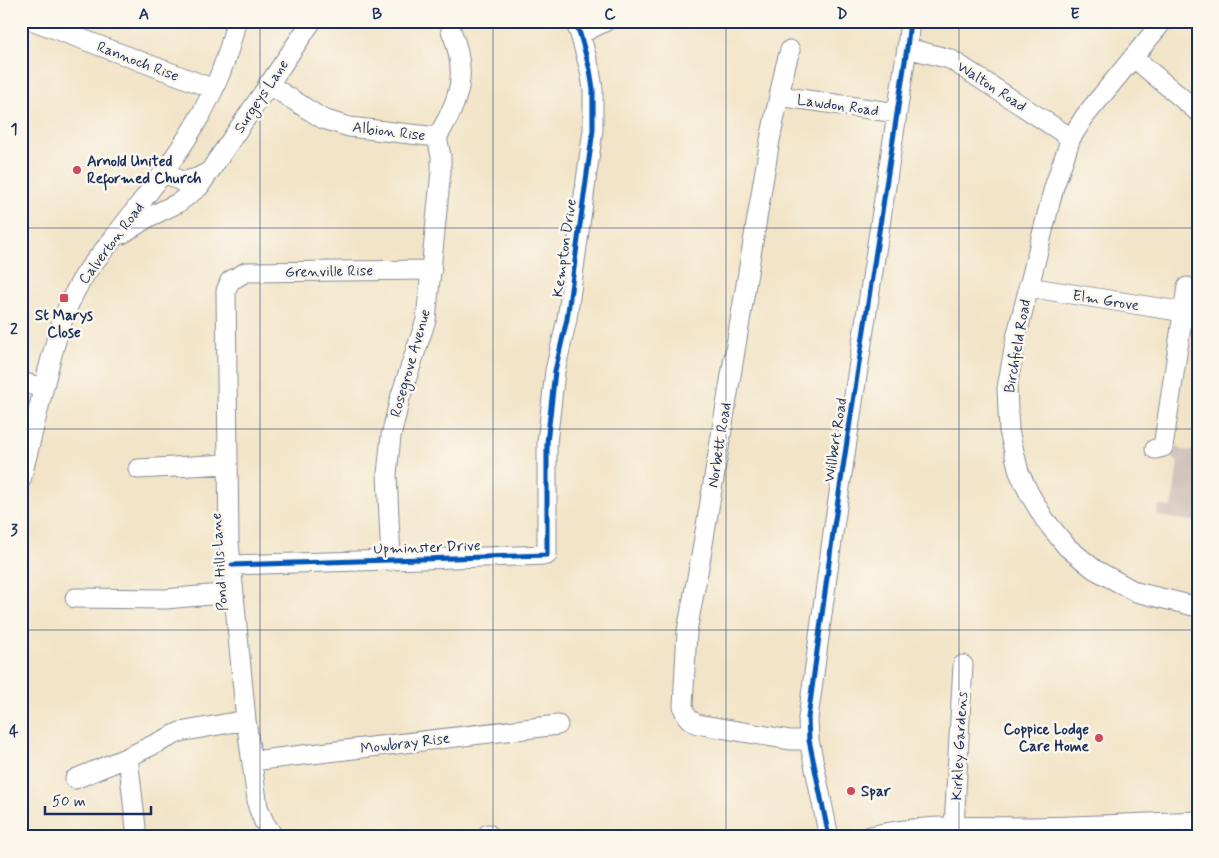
<svg xmlns="http://www.w3.org/2000/svg" width="1219" height="858" viewBox="0 0 1219 858" font-family="Mynerve,sans-serif">
  <style>
    .built { fill: #f2d5bd }
    .industrial { fill: #cfc1ba }
    .lines { fill: none; stroke-linecap: round; stroke-linejoin: round }
    .minor-casing { stroke: #868a93; stroke-width: 21 }
    .minor { stroke: #fff; stroke-width: 19 }
    .cycleway-casing { stroke: #fbf7ec; stroke-width: 8 }
    .cycleway { stroke: #0057b8; stroke-width: 5 }
    .grid { fill: none; stroke: #1b2f5e; stroke-width: 1; stroke-opacity: 0.55 }
    .poi-dot { fill: #d1495b; stroke: #fbf7ec; stroke-width: 2 }
    .labels { text-anchor: middle; stroke-width: 5; stroke-linejoin: round; paint-order: stroke }
    .street-label { font-size: 15px; fill: #1b2f5e; stroke: #fbf7ec }
    .poi-label { font-size: 15px; font-weight: bold; fill: #1b2f5e; stroke: #fbf7ec; text-anchor: start }
    .neatline { fill: none; stroke: #1b2f5e; stroke-width: 2 }
    .grid-label { font-size: 16px; text-anchor: middle; font-weight: bold; fill: #1b2f5e }
  </style>
  <rect width="100%" height="100%" fill="#fbf7ec"/>
  <filter id="ink" filterUnits="userSpaceOnUse"><feTurbulence type="fractalNoise" baseFrequency=".02" numOctaves="2"/><feDisplacementMap in="SourceGraphic" scale="10" xChannelSelector="R" yChannelSelector="G"/><feConvolveMatrix kernelMatrix="1 2 1 2 8 2 1 2 1" color-interpolation-filters="sRGB"/></filter>
  <filter id="wash" filterUnits="userSpaceOnUse"><feTurbulence type="fractalNoise" baseFrequency=".0096" numOctaves="4" result="noise"/><feDisplacementMap in="SourceGraphic" scale="20" xChannelSelector="R" yChannelSelector="G"/><feGaussianBlur stdDeviation="1.12" result="paint"/><feColorMatrix in="noise" values="0 0 0 0 0 0 0 0 0 0 0 0 0 0 0 0 0 1.4 0 .05"/><feComposite in="paint" operator="in"/></filter>
  <g filter="url(#wash)">
    <rect width="100%" height="100%" fill="#f2e4c8"/>
    <!-- built -->
    <path class="built" d="M102 21H136L133 31Z"/>
    <!-- industrial -->
    <path class="industrial" d="M1175 445 1182 450 1198 451V522L1157 516 1159 505 1172 507 1178 462 1167 454Z"/>
  </g>
  <g filter="url(#ink)">
    <g class="lines">
      <!-- minor casing -->
      <g class="minor-casing">
        <path id="minor" d="M34 21 214 89
          M1163 21 1085 116 1071 138 1054 187 1016 338 1007 388 1009 431 1019 472 1029 493 1045 520 1067 547 1094 569 1136 592 1198 607
          M580 34 606 21
          M907 48 950 59 1071 138
          M790 50 785 68 770 140 701 556 687 631 683 706C685 715 688 720 697 724L790 740H809
          M1133 57 1198 112
          M268 84 323 119 349 127 437 137
          M779 96 897 113
          M437 137C461 99 468 72 451 30
          M165 172 182 182 197 178 209 172
          M122 234 149 217 178 203 199 187 312 21
          M1028 287 1184 312
          M21 382 43 388
          M1155 449 1163 447 1187 287
          M138 469 227 464
          M21 480C30 443 39 406 48 370 56 339 64 309 81 281 90 265 104 251 115 236 167 168 218 109 236 21
          M391 561 387 474 391 436 400 398 426 320 441 171V156L437 137
          M232 565 547 555V443L555 371 567 319 593 130V89L590 70 580 34 575 21
          M75 598 165 599 233 593
          M128 757 137 837
          M252 761 558 725
          M75 779 128 757 180 732 246 720
          M954 827 963 665
          M488 834 489 837
          M274 837 264 822 258 807 246 720 229 543 226 291 230 281 246 272 432 270
          M829 837 809 740 808 718 833 533 907 48 910 21
          M867 837C921 823 978 827 1034 827 1088 826 1143 823 1198 821"/>
      </g>
      <!-- minor -->
      <use href="#minor" class="minor"/>
      <!-- cycleway casing -->
      <g class="cycleway-casing">
        <path id="cycleway" d="M232 565 547 555V443L555 371 567 319 593 130V89L590 70 580 34 575 21
          M829 837 809 740 808 718 833 533 907 48 910 21"/>
      </g>
      <!-- cycleway -->
      <use href="#cycleway" class="cycleway"/>
    </g>
  </g>
  <!-- grid -->
  <path class="grid" d="M260 21V837M493 21V837M726 21V837M959 21V837M21 228H1198M21 429H1198M21 630H1198"/>
  <!-- markers -->
  <g class="poi-dot">
    <circle cx="77" cy="170" r="5"/>
    <rect x="59" y="293" width="10" height="10" rx="2.5"/>
    <circle cx="1099" cy="738" r="5"/>
    <circle cx="851" cy="791" r="5"/>
  </g>
  <g class="labels">
    <!-- street labels -->
    <g class="street-label">
      <text transform="translate(138 61) rotate(21)" y="5">Rannoch Rise</text>
      <text transform="translate(992 86) rotate(33)" y="5">Walton Road</text>
      <text transform="translate(261 96) rotate(-56)" y="5">Surgeys Lane</text>
      <text transform="translate(838 105) rotate(8)" y="5">Lawdon Road</text>
      <text transform="translate(389 131) rotate(7)" y="5">Albion Rise</text>
      <text transform="translate(111 243) rotate(-53)" y="5">Calverton Road</text>
      <text transform="translate(564 248) rotate(-82)" y="5">Kempton Drive</text>
      <text transform="translate(329 271) rotate(-1)" y="5">Grenville Rise</text>
      <text transform="translate(1106 300) rotate(9)" y="5">Elm Grove</text>
      <text transform="translate(1017 346) rotate(-80)" y="5">Birchfield Road</text>
      <text transform="translate(410 363) rotate(-74)" y="5">Rosegrove Avenue</text>
      <text transform="translate(835 440) rotate(-81)" y="5">Willbert Road</text>
      <text transform="translate(719 445) rotate(-81)" y="5">Norbett Road</text>
      <text transform="translate(427 547) rotate(-2)" y="5">Upminster Drive</text>
      <text transform="translate(219 562) rotate(-94)" y="5">Pond Hills Lane</text>
      <text transform="translate(405 743) rotate(-7)" y="5">Mowbray Rise</text>
      <text transform="translate(959 746) rotate(-87)" y="5">Kirkley Gardens</text>
    </g>
    <!-- poi labels -->
    <g class="poi-label">
      <text x="87" y="166">Arnold United<tspan x="87" dy="17">Reformed Church</tspan></text>
      <text x="64" y="320" text-anchor="middle">St Marys<tspan x="64" dy="17">Close</tspan></text>
      <text x="1089" y="734" text-anchor="end">Coppice Lodge<tspan x="1089" dy="17">Care Home</tspan></text>
      <text x="861" y="796">Spar</text>
    </g>
  </g>
  <!-- margin -->
  <rect width="1219" height="858" fill="none" stroke="#fbf7ec" stroke-width="55"/>
  <!-- scale -->
  <path d="M45 806v8h106v-8" fill="none" stroke="#1b2f5e" stroke-width="2.5"/>
  <text x="52" y="806" font-size="15" fill="#1b2f5e" stroke="#fbf7ec" stroke-width="4" paint-order="stroke">50 m</text>
  <rect x="28" y="28" width="1164" height="802" class="neatline"/>
  <g class="grid-label">
    <text x="144" y="19">A</text>
    <text x="377" y="19">B</text>
    <text x="610" y="19">C</text>
    <text x="842" y="19">D</text>
    <text x="1075" y="19">E</text>
    <text x="14" y="134">1</text>
    <text x="14" y="334">2</text>
    <text x="14" y="535">3</text>
    <text x="14" y="736">4</text>
  </g>
</svg>
